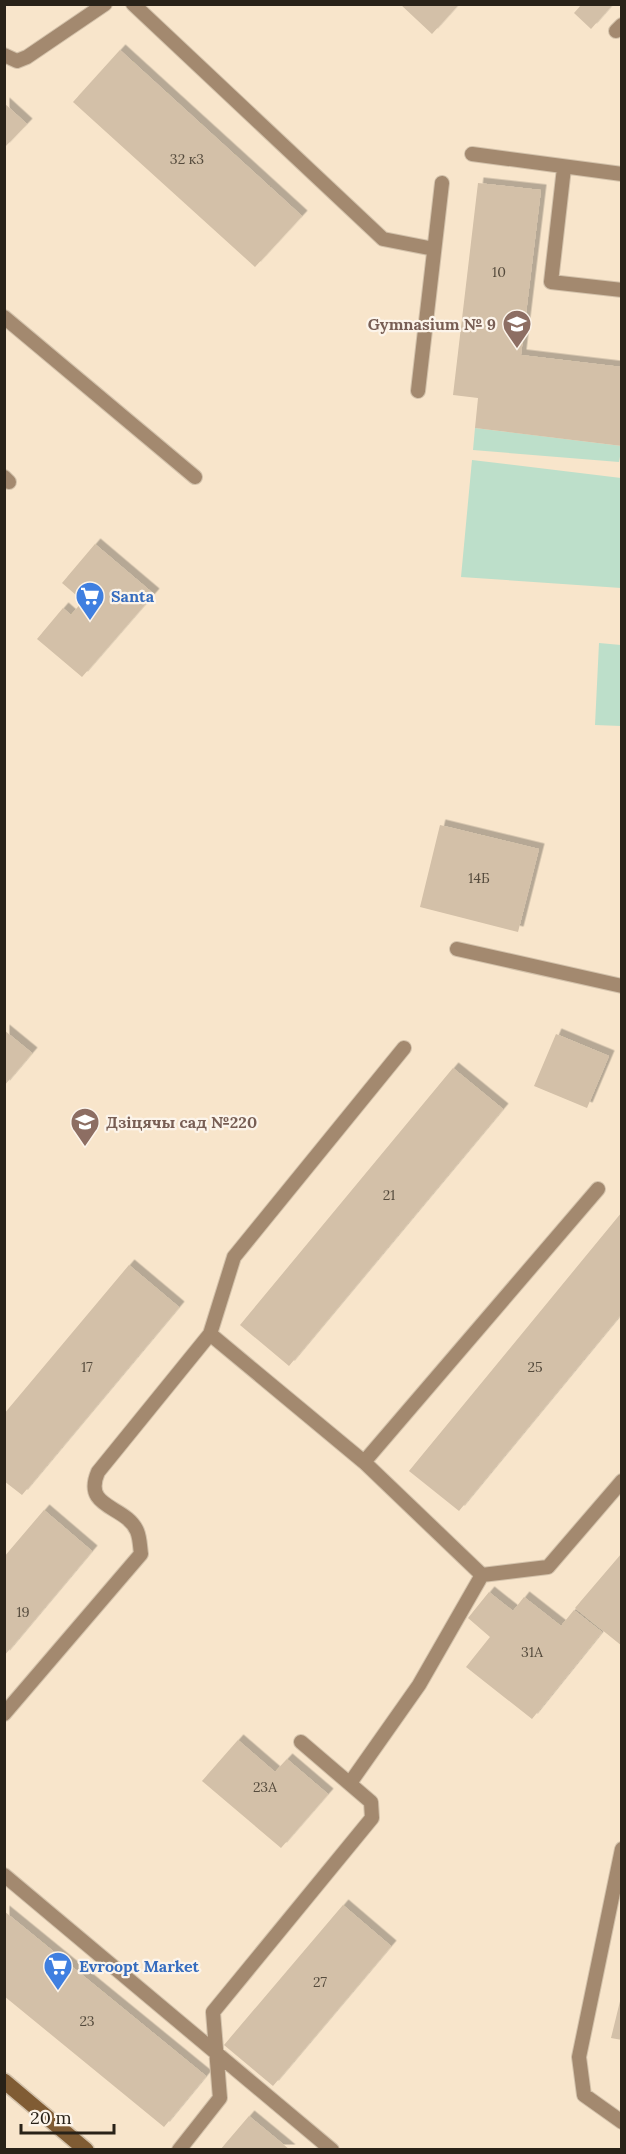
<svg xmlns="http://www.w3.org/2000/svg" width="626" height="2154" viewBox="0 0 626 2154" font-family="Lora,serif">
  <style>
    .green { fill: #bddfca }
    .building { fill: #d3c0a8; filter: url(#shadow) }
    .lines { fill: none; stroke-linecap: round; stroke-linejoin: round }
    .lane-casing { stroke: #d3c2ab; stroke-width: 16 }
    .secondary-casing { stroke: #d3c2ab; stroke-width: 18 }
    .lane { stroke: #a3896f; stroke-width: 14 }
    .secondary { stroke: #805c34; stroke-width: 15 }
    .labels { text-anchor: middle; stroke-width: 4.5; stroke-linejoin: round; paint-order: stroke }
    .number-label { font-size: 14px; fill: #544a3c }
    .education-label { font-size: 16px; font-weight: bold; fill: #785e54; stroke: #fcf4ea; text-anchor: end }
    .shop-label { font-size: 16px; font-weight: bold; fill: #366cbe; stroke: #fcf4ea; text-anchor: start }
  </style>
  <defs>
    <filter id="shadow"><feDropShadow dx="5.5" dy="-5.5" stdDeviation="0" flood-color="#0004"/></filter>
  </defs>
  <rect width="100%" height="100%" fill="#f8e5cb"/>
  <!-- green -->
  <path class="green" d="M475 428 622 446 619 462 473 450Z
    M472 460 621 478V588L461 577Z
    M599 643 621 645V726L595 725Z"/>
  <!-- building -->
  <path class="building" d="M400 4H459L432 34Z
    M582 4H613L591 29 574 13Z
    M120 50 302 216 255 267 73 102Z
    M4 103 27 124 4 148Z
    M478 183 541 190 521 355 622 367V446L475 428 478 398 453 395Z
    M95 544 154 594 82 677 37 639 63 608 71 615 83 601 62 583Z
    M440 825 539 849 518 932 420 907Z
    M4 1030 32 1053 4 1086Z
    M556 1034 609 1056 587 1108 534 1086Z
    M453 1068 503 1109 289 1366 240 1325Z
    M622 1212V1313L459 1511 409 1471Z
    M129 1265 179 1307 22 1495 4 1481V1414Z
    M44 1510 92 1551 4 1656V1557Z
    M622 1553V1646L575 1608Z
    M489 1592 513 1611 524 1597 561 1626 574 1610 602 1632 532 1719 466 1667 490 1637 468 1618Z
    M238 1740 275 1772 287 1759 328 1794 281 1848 202 1781Z
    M343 1905 391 1946 273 2086 224 2045Z
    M4 1911 206 2076 164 2127 4 1996Z
    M622 1993V2040L611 2038Z
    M249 2116 283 2144 290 2150H220Z"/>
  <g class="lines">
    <!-- lane casing -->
    <g class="lane-casing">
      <path id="lane" d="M133 4 383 239 434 249
        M616 31 622 25
        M4 55 17 61 27 57 105 4
        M472 154 622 174
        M564 168 551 282 622 290
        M4 317 195 477
        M418 391 442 183
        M4 477 9 482
        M457 949 622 986
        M210 1334 364 1462 482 1575 548 1567 622 1481
        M364 1462 598 1189
        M4 1714 141 1554C140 1547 140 1538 137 1531 126 1505 82 1509 98 1472L210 1334 234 1257 404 1048
        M350 1783 419 1685 482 1575
        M622 1849 579 2057 584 2095 622 2122
        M4 1875 332 2150
        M179 2150 220 2098 213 2012 372 1818 371 1802 301 1742"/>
    </g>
    <!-- secondary casing -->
    <g class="secondary-casing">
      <path id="secondary" d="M4 2081 86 2150"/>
    </g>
    <!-- lane -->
    <use href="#lane" class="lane"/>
    <!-- secondary -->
    <use href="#secondary" class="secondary"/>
  </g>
  <!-- icons -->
  <defs>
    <g id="school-pin" transform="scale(1.5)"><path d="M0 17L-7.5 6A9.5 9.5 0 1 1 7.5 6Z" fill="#8d6e63" stroke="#fcf4ea"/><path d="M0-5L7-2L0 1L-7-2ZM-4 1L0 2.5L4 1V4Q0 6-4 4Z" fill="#fff"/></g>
    <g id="supermarket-pin" transform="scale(1.5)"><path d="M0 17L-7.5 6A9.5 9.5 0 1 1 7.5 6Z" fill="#3f7fe0" stroke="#fcf4ea"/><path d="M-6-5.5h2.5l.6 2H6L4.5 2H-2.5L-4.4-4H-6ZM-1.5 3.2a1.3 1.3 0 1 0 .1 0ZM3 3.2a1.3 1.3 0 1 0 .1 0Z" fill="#fff"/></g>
  </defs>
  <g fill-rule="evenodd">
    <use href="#school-pin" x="517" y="324"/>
    <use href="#supermarket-pin" x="90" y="596"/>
    <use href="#school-pin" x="85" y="1122"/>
    <use href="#supermarket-pin" x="58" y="1966"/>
  </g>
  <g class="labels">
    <!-- number labels -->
    <g class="number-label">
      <text x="187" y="164">32 к3</text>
      <text x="499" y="277">10</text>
      <text x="479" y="883">14Б</text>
      <text x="389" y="1200">21</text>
      <text x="87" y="1372">17</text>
      <text x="535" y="1372">25</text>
      <text x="23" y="1617">19</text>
      <text x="532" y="1657">31А</text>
      <text x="265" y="1792">23А</text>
      <text x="320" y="1987">27</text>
      <text x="87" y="2026">23</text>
    </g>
    <!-- education labels -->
    <g class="education-label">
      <text x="496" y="330">Gymnasium № 9</text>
      <text x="106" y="1128" text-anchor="start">Дзіцячы сад №220</text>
    </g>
    <!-- shop labels -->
    <g class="shop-label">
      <text x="111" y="602">Santa</text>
      <text x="79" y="1972">Evroopt Market</text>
    </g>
  </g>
  <!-- border -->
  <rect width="626" height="2154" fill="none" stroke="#292218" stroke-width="12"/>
  <!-- scale -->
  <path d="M21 2124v9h93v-9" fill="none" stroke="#292218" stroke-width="3"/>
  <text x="30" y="2124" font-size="18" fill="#292218" stroke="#fcf4ea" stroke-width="4.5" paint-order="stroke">20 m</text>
</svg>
